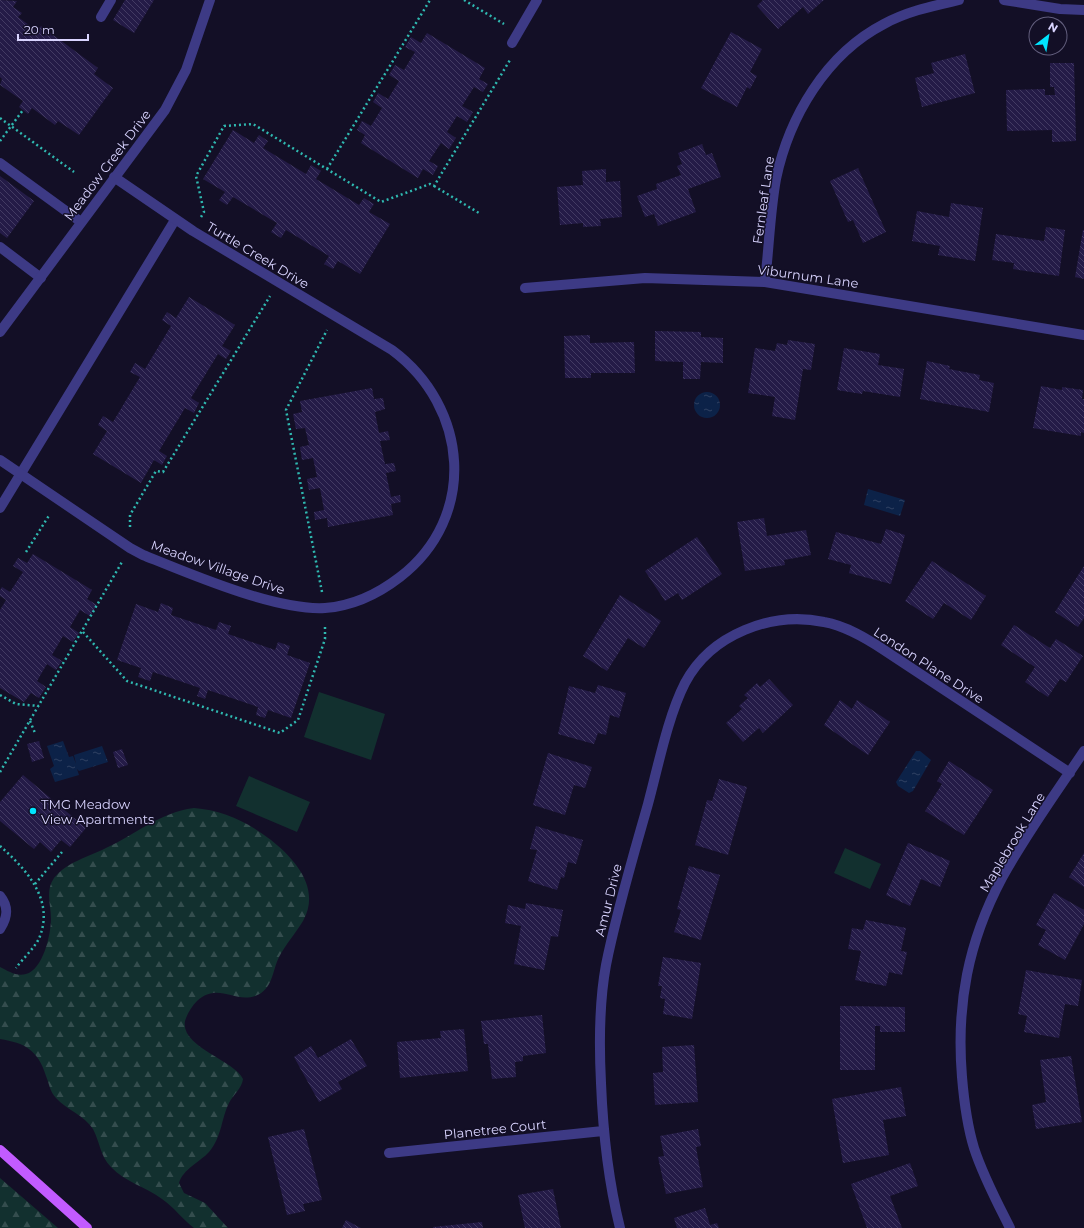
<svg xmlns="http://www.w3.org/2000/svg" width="1084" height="1228" viewBox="0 0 1084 1228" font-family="Montserrat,sans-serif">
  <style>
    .forest { fill: url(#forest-firs) }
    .green { fill: #12302f }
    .water { fill: url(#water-ripples) }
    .building { fill: url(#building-back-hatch) }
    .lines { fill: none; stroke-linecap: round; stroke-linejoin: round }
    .path { stroke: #2fb8b0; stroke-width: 2.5; stroke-dasharray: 2 3; stroke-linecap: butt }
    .lane { stroke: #3d3a85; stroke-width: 10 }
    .street { stroke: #3d3a85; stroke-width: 10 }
    .primary { stroke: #c25bff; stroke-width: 10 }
    .poi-dot { fill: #00e5ff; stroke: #130f26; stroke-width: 1.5 }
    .labels { text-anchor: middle; stroke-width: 3; stroke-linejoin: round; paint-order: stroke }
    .street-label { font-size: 13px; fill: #d9d4ff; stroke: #130f26 }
    .poi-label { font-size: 13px; fill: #d9d4ff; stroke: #130f26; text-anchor: start }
  </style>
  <defs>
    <pattern id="forest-firs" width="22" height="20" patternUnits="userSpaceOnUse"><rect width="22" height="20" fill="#12302f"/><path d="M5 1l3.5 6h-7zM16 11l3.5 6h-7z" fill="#344d4e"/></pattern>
    <pattern id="water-ripples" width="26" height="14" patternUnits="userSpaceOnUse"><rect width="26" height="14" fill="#0c2248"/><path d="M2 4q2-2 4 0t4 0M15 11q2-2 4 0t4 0" fill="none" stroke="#2f4163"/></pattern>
    <pattern id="building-back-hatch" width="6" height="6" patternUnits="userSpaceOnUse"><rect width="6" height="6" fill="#241b47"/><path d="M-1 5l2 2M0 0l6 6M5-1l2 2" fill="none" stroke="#433b63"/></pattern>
  </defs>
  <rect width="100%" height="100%" fill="#130f26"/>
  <!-- forest -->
  <path class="forest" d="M194 808C222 810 248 822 271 840 296 860 321 889 303 921 295 934 286 944 279 957 272 971 273 990 255 996 234 1003 218 982 197 1001 192 1006 187 1014 185 1021 180 1047 234 1060 243 1079 242 1088 233 1095 229 1103 221 1119 222 1137 209 1152 200 1162 183 1169 179 1183L184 1193 205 1203 228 1228H194C182 1219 174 1207 162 1199 146 1187 125 1182 111 1167 100 1156 100 1142 93 1129 84 1115 67 1110 56 1098 50 1092 49 1083 46 1076 38 1050 25 1043 0 1039V967C8 971 17 977 26 974 43 970 51 934 51 919 51 905 45 891 54 878 67 862 88 857 106 848 137 834 158 813 194 808Z
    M0 1178 58 1228H0Z"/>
  <!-- green -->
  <path class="green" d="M319 692 385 714 371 760 304 737Z
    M249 776 310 802 297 832 236 806Z
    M845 848 881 864 870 889 834 873Z"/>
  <!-- water -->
  <path class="water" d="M694 405a13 13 0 1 1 26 0a13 13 0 1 1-26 0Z
    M868 489 905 500 900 516 864 505Z
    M63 741 69 757 73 756 76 764 74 755 102 746 108 762 79 771 77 769 79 775 55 782 50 769 54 766 47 746Z
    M916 751H920L931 760 913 791 909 793 898 786 896 782Z"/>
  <!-- building -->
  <path class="building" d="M0 0 17 1 13 7 22 13 18 17 37 31 41 26 98 68 94 74 113 88 79 135 58 121 55 125 32 108 28 114 19 107 23 101 0 85 2 79 0 77Z
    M125 0H154L134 33 113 20Z
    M763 0H824L808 14 803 7 778 29 757 6Z
    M731 32 762 49 750 72 757 76 750 89 747 87 737 107 701 88Z
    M427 33 485 68 479 79 488 84 483 92 474 87 462 106 473 112 467 122 457 116 447 132 456 138 449 149 441 143 429 161 438 166 433 175 423 169 418 178 361 143 365 135 357 130 362 121 371 126 382 108 373 102 378 93 388 99 399 81 389 75 395 65 404 70 415 52 405 47 411 37 421 43Z
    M965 54 975 93 922 107 915 78 934 73 931 63Z
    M1050 63H1074L1076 141 1052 142V130L1007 131 1006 90 1045 89V95H1055L1054 87H1050Z
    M233 130 254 143 259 135 268 141 263 148 306 174 311 165 321 171 316 179 359 205 364 198 374 204 369 212 390 224 360 274 338 261 333 269 324 264 329 256 286 230 281 238 271 232 277 223 233 197 227 205 219 200 225 192 203 179Z
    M702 144 706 155 712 153 721 177 688 189 696 212 658 226 654 214 645 217 637 196 657 189 656 184 681 175 677 166 682 164 678 153Z
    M858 168 886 232 863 243 853 220 848 222 830 181Z
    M606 169V182L620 181 622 217 600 219 601 226 583 227V223L560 225 557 187 583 185 582 171Z
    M0 176 34 201 7 238 0 233Z
    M951 203 983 208 975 261 938 255 940 246 912 241 917 211 949 217Z
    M1046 227 1065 230 1059 276 1013 269 1014 263 992 260 996 234 1044 241Z
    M1083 230H1084V279L1075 277Z
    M189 297 235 325 222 346 231 351 226 359 218 354 191 398 199 403 194 413 185 408 159 451 167 456 162 465 154 460 141 483 93 454 107 431 98 425 103 416 113 422 140 377 130 372 135 363 145 369 171 326 162 320 167 312 176 318Z
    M655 331 701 332V337L723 338V363L701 362 700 379H683V362L655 361Z
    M590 335V343L634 342 635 373H591V378H565L564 336Z
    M788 340 815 344 811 370 803 369 795 420 772 416 775 397 748 393 755 348 775 351 777 343 787 345Z
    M844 348 880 354 878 365 904 369 900 397 863 391 862 394 837 390Z
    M927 361 950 366 949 369 980 375 979 380 994 383 989 412 920 399Z
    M1041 386 1062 390V387L1083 390 1082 399H1084V433L1081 432V436L1033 428Z
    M372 388 374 399 383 398 385 409 375 412 379 433 388 431 390 440 380 441 385 464 394 463 396 471 386 473 391 497 400 495 401 502 391 504 393 515 328 527 327 518 315 520 314 512 324 510 320 488 309 490 307 479 317 477 313 458 302 460 300 447 309 445 305 428 296 429 293 414 302 412 300 401Z
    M764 518 767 536 806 530 811 555 784 560 785 565 745 571 737 522Z
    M886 529 905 535 891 584 849 573 851 565 828 559 836 532 881 544Z
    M697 537 722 574 682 600 678 593 665 601 645 571Z
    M33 554 92 590 87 599 97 605 90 616 80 610 70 627 79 633 73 642 63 636 52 655 62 661 56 670 47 664 37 681 46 687 39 698 31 693 24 702 0 688V610L6 600 0 596V590L2 587 10 592 23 572 13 566 18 558 27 563Z
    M932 561 986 596 971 620 944 603 933 619 905 601Z
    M1084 566V618L1078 627 1055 612Z
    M620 595 661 621 644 648 628 638 607 671 583 656Z
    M161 603 173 608 171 615 216 630 219 622 231 626 228 634 275 650 278 642 290 646 287 655 310 663 291 718 268 710 265 718 256 715 258 707 208 690 205 699 197 696 200 688 153 672 150 681 138 677 141 668 117 660 136 604 158 612Z
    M1014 625 1050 648 1056 639 1083 656 1066 682 1060 679 1048 697 1025 682 1035 667 1001 645Z
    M769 679 793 705 763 733 759 728 743 742 726 723 742 709 739 706 748 698 744 695 757 683 760 687Z
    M598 685 626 693 619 718 610 715 606 735 598 733 594 744 558 734 569 686 595 693Z
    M840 700 852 709 857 700 890 722 868 755 824 725Z
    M39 741 44 758 32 762 27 744Z
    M122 749 128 765 118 768 113 752Z
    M548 753 592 767 585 788 574 785 565 815 533 805Z
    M949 761 993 790 964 835 925 811 942 784 937 781Z
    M23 775 86 828 70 847 61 840 51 852 40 842 34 849 0 821V802Z
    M719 779 747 787 728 855 695 845 707 800 712 801Z
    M536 826 583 840 576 864 568 862 564 878 561 877 557 890 528 881 537 850 530 849Z
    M908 843 950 861 940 887 921 879 910 906 886 895Z
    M1084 853V887L1069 877Z
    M689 866 720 875 701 940 674 932 681 910 677 909Z
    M1054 893 1084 910V924L1065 960 1038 945 1046 930 1036 925Z
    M526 903 563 910 558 937 551 936 544 970 514 964 521 926 505 923 508 905 525 909Z
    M866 920 906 928 901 951 907 952 902 975 889 972 886 986 855 980 861 951 848 949 852 928 863 930Z
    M663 957 701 963 692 1019 663 1014 665 999 660 998 662 986H658Z
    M1026 970 1082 980 1078 1006 1065 1004 1059 1038 1024 1032 1027 1016 1018 1014Z
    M840 1006 905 1007V1032H880V1026H875V1070H840Z
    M542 1015 546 1053 523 1056V1061L515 1062 516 1077 492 1079 488 1044H484L481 1021Z
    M464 1029 468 1071 400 1078 397 1042 441 1038 440 1031Z
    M351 1039 367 1066 338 1082 342 1089 319 1102 294 1057 311 1046 318 1058Z
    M694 1045 698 1102 655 1105 653 1073 663 1072 662 1047Z
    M1071 1056 1082 1122 1036 1129 1032 1105 1046 1102 1040 1060Z
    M901 1087 906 1116 883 1120 889 1155 843 1163 832 1099Z
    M304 1129 322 1200 303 1204 305 1211 287 1215 268 1137Z
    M698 1129 701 1146 696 1147 703 1187 666 1194 658 1157 664 1156 660 1136Z
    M910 1163 918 1186 890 1196 902 1228H867L851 1184Z
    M553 1189 561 1228H525L518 1195Z
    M705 1208 710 1225 717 1223 719 1228H677L674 1218Z
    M346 1220 357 1226 361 1228H342Z
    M482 1222 483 1228H433V1227Z"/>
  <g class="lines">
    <!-- path -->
    <path class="path" d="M464 0 504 24
      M0 118 74 172
      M0 141 23 110
      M327 169 430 0
      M434 186 479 213
      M201 217 204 212 196 176 224 126 253 124 381 202 430 184 434 186 510 60
      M130 527V515L156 471 163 472 270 296
      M26 552 50 514
      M322 592 286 410 327 330
      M83 632 127 681 280 733 298 720 325 639V624
      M0 695 16 704 39 706
      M30 721 35 733
      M0 772 122 562
      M0 846C26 869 54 899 40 936 36 947 23 958 16 968
      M35 884 62 852"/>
    <!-- lane -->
    <path class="lane" d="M101 17 111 0
      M512 43 537 0
      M0 163 81 222
      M0 247 41 278
      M0 508 175 220
      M0 896C9 907 8 917 0 929"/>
    <!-- street -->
    <path class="street" d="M1004 0 1060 9 1084 10
      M765 282C769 248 770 212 776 179 789 117 826 54 884 24 908 11 933 6 959 0
      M525 288 645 278 765 282 1084 335
      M0 332 165 110 186 70 210 0
      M0 460 130 548 143 555C190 574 276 611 325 608 352 606 378 594 400 577 478 517 469 407 392 350L193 231 114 177
      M389 1153 603 1131
      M620 1228C608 1180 603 1133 601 1083 599 1044 599 1003 606 965 617 910 633 857 648 804 658 767 668 716 685 683 711 634 772 611 824 622 846 626 866 638 884 650L1070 773
      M1010 1228C997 1202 983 1176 974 1148 967 1125 964 1101 962 1077 956 1005 968 942 1002 878 1026 834 1056 793 1084 751"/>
    <!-- primary -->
    <path class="primary" d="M0 1150 87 1228"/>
  </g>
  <!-- markers -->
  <circle class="poi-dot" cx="33" cy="811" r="4"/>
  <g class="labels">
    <!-- street labels -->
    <g class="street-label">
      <text transform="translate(107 165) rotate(-53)" y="5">Meadow Creek Drive</text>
      <text transform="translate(763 200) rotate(-82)" y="5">Fernleaf Lane</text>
      <text transform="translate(258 255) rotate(31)" y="5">Turtle Creek Drive</text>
      <text transform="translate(808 276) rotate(8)" y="5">Viburnum Lane</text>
      <text transform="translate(218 567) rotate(19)" y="5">Meadow Village Drive</text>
      <text transform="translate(929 665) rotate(33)" y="5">London Plane Drive</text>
      <text transform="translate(1012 842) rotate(-59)" y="5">Maplebrook Lane</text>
      <text transform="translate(608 900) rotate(-76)" y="5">Amur Drive</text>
      <text transform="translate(495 1129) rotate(-6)" y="5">Planetree Court</text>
    </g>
    <!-- poi labels -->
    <g class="poi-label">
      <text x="41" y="809">TMG Meadow<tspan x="41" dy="15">View Apartments</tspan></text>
    </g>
  </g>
  <!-- north arrow -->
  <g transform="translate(1048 36) rotate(31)"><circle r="19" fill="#130f26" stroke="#625e7d"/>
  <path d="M0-3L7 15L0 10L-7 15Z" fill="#00e5ff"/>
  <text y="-6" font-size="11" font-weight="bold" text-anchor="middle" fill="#d9d4ff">N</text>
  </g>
  <!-- scale -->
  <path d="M18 34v6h70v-6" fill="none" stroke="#d9d4ff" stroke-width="2"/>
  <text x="24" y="34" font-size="12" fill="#d9d4ff" stroke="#130f26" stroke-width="3" paint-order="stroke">20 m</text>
</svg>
